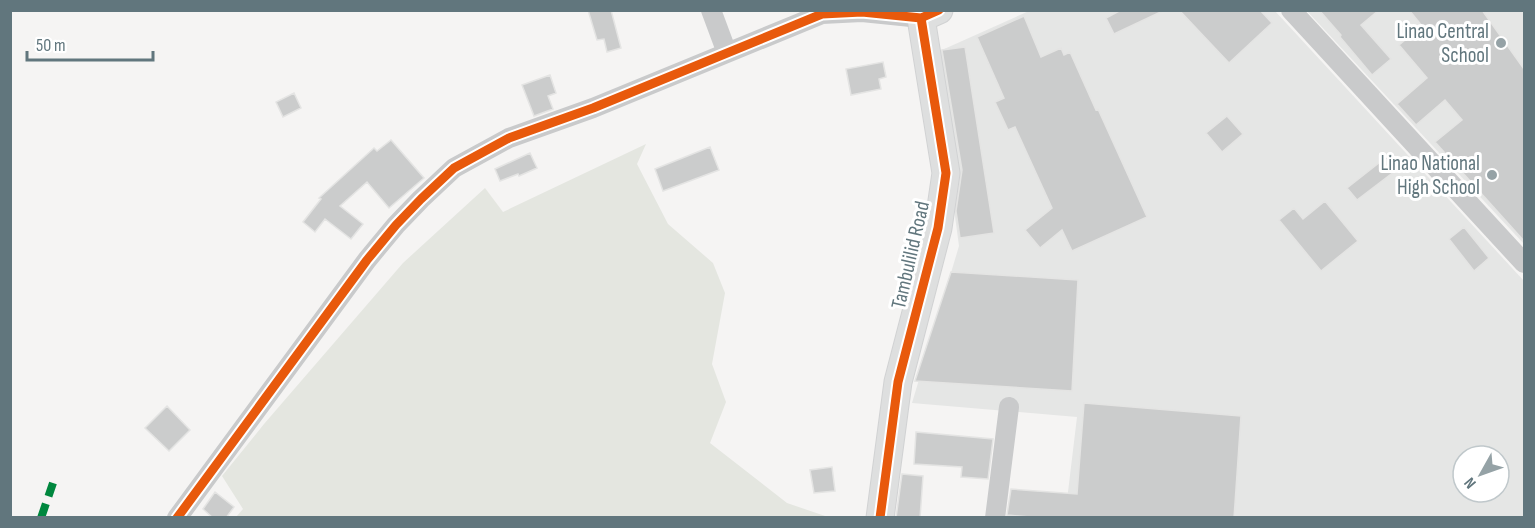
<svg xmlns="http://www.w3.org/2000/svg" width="1535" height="528" viewBox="0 0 1535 528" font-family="'Sofia Sans Condensed',sans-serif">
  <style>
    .built { fill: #e5e6e5; fill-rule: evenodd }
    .green { fill: #e4e6e0 }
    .building { fill: #cbcccc; stroke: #e4e4e3; stroke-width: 1.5 }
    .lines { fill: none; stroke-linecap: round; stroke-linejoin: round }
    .secondary-casing { stroke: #d1d2d3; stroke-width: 29 }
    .street { stroke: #c9cacb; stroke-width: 20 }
    .secondary { stroke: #dedfdf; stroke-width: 27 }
    .quiet { stroke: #00873e; stroke-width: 8; stroke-dasharray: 15 8; stroke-linecap: butt }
    .cycleway-casing { stroke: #fff; stroke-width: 13 }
    .cycleway { stroke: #e8590c; stroke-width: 9 }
    .poi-dot { fill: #95a2a6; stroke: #fff; stroke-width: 2 }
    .labels { text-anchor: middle; stroke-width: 6; stroke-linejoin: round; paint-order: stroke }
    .poi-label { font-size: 21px; fill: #61767d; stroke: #fff; text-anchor: end }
    .street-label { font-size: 21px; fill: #61767d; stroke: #fff }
  </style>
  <rect width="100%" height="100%" fill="#f5f4f3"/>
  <!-- built -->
  <path class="built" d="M1029 11H1275L1524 281V517H1065L1077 417 912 403 959 246 933 54ZM1463 456H1499V492H1463Z
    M1307 11H1524V244Z"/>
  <!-- green -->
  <path class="green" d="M646 144 637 164 668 224 713 263 725 293 712 364 726 402 710 443 787 503 828 517H236L243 509 222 476 264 424 403 263 485 188 503 212Z"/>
  <!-- building -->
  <path class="building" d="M588 10H611L621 48 607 52 604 39 597 40Z
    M1121 10H1165L1114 34 1106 18Z
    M1179 10H1260L1272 23 1229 63Z
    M1319 10H1379L1361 25 1391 59 1372 75 1340 37 1341 35Z
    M1409 10H1482L1524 69V241L1435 142 1462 120 1445 100 1416 125 1397 104 1427 78 1399 45 1422 26Z
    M1024 16 1041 57 1061 48 1064 55 1070 52 1096 110 1098 109 1147 217 1072 251 1062 230 1040 248 1025 230 1052 208 1015 127 1008 130 995 102 1004 98 977 37Z
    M965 47 994 233 960 238 956 211 962 170 942 50Z
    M883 62 886 77 879 79 881 89 851 95 846 69Z
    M550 75 556 93 548 96 553 109 534 116 522 85Z
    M294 93 301 108 283 117 276 102Z
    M1227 116 1243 134 1222 152 1206 133Z
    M391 140 424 178 389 208 367 182 340 206 363 224 351 239 325 219 315 232 303 222 321 199 319 198 374 148 377 151Z
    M710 147 719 170 663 191 655 169Z
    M530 153 537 168 519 176 518 174 500 181 495 169Z
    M1389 155 1399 168 1357 200 1347 188Z
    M1325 201 1358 241 1321 271 1279 220 1294 208 1303 219Z
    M1464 227 1489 258 1474 271 1449 239Z
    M951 272 1078 280 1072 391 915 381Z
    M1084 403 1241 416 1234 518H1041L1007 515 1011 489 1077 494Z
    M167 406 190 430 169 451 145 428Z
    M916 432 993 439 988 479 961 477 962 467 914 464Z
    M832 467 835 491 814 493 810 470Z
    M902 474 923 476 920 518H896Z
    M215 492 234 507 226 518H213L203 509Z"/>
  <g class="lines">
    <!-- secondary casing -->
    <g class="secondary-casing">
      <path id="secondary" d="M880 518 898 382 938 228 946 173 921 18 939 10"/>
    </g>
    <!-- street -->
    <path class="street" d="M711 10 727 53
      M1291 10 1524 263
      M177 518 367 260 396 225 421 199 454 168 509 138 593 108 822 14 862 12 921 18
      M995 518 1009 407"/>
    <!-- secondary -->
    <use href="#secondary" class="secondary"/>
    <!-- quiet -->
    <path class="quiet" d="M41 518 53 483"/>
    <!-- cycleway casing -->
    <g class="cycleway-casing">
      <path id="cycleway" d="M177 518 367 260 396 225 421 199 454 168 509 138 593 108 822 14 862 12 921 18
        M880 518 898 382 938 228 946 173 921 18 939 10"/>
    </g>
    <!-- cycleway -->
    <use href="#cycleway" class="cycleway"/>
  </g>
  <!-- markers -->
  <g class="poi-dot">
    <circle cx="1501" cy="43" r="6"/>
    <circle cx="1492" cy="175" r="6"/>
  </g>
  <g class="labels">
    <!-- poi labels -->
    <g class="poi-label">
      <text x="1489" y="38">Linao Central<tspan x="1489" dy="24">School</tspan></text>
      <text x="1480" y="170">Linao National<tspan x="1480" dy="24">High School</tspan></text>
    </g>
    <!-- street labels -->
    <g class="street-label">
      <text transform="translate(910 255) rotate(-77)" y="7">Tambulilid Road</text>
    </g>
  </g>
  <!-- border -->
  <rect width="1535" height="528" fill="none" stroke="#61767d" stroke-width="24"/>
  <!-- north arrow -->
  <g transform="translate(1481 474) rotate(230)"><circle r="28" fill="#ffffff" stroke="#c0c8cb" stroke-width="1.5"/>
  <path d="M0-4.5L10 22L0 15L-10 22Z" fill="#95a2a6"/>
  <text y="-9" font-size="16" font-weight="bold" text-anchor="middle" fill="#61767d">N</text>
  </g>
  <!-- scale -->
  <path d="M27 51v9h126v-9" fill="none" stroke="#61767d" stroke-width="3"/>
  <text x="36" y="51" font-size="18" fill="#61767d" stroke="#ffffff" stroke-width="4.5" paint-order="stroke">50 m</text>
</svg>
